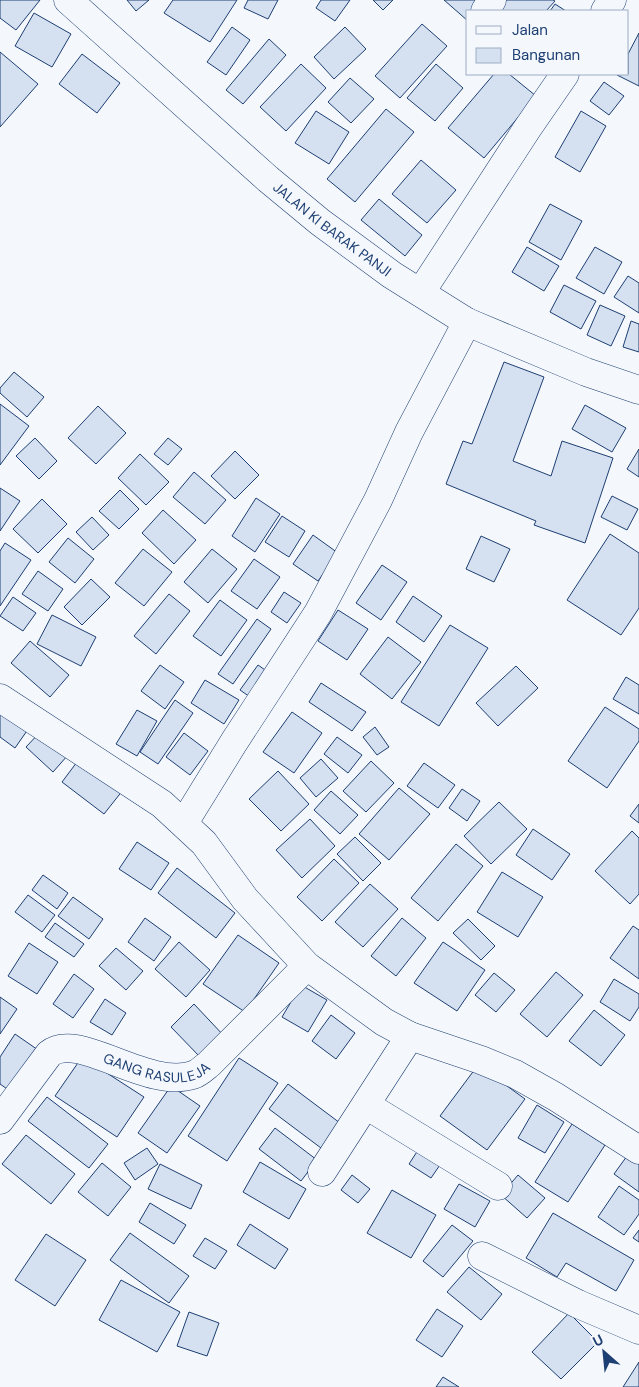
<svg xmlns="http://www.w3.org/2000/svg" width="639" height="1387" viewBox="0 0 639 1387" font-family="'DM Sans',sans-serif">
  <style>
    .building { fill: #d5e0f0; stroke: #1d3f73 }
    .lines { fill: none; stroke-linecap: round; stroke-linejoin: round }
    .minor-casing { stroke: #1d3f73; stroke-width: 29 }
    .minor { stroke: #f4f7fb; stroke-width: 28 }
    .labels { text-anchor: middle; stroke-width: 4; stroke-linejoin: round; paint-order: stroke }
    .street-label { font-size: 14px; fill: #1d3f73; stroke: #f4f7fb }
  </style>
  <rect width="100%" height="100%" fill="#f4f7fb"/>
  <!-- building -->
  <path class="building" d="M0 0H40L16 30 0 18Z
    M127 0H149L136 11Z
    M173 0H237L210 42 164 13Z
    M248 0H278L268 19 244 8Z
    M321 0H350L335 21 316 8Z
    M373 0H393L383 10Z
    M444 0H488L477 11H468V21Z
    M504 0H553L555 1 546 11H503L498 6Z
    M555 4 566 11H550Z
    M34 13 71 34 52 67 15 46Z
    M422 24 447 46 400 98 375 76Z
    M232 27 250 40 226 75 207 62Z
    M345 27 366 49 334 79 314 57Z
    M639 33V86L617 75 628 74V54Z
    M269 39 286 55 243 104 226 90Z
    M0 52 38 84 0 127Z
    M82 54 120 83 97 113 59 84Z
    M301 64 326 88 286 131 260 107Z
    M436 64 463 88 435 121 407 98Z
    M494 74H509L536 96 484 158 448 128Z
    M350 78 374 99 351 123 328 102Z
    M604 82 624 96 609 115 590 101Z
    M386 109 414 132 355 202 327 179Z
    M316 111 349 132 329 164 295 143Z
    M581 111 606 126 580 172 555 157Z
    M421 160 456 190 427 223 392 194Z
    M379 199 422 235 405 256 361 220Z
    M550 204 582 221 561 260 529 242Z
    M527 247 559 266 544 291 512 272Z
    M595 247 622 262 604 294 576 278Z
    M628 276 639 283V313L614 297Z
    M564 285 596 301 581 329 550 312Z
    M600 305 625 316 611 346 587 335Z
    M631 321 639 324V352L623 347Z
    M504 362 544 377 513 461 551 476 562 441 613 458 585 543 534 525 536 521 446 484 463 441 472 444Z
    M14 372 44 397 27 417 0 393V388Z
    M0 404 29 426 0 465Z
    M585 405 626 428 612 452 572 429Z
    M98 406 126 433 96 464 68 438Z
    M35 438 57 461 39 479 16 456Z
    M168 438 182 449 168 465 154 454Z
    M639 449V477L627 469Z
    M235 451 259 475 235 499 211 476Z
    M140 454 169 482 146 505 118 478Z
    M194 472 226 500 205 524 173 497Z
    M0 488 20 501 0 531Z
    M120 490 139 509 119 529 99 511Z
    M612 496 638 509 627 530 601 517Z
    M256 498 280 514 255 552 232 536Z
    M42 499 67 524 38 553 13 529Z
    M163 510 196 540 174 564 142 533Z
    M282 516 305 531 289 557 265 542Z
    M92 517 109 535 93 550 76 532Z
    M610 534 639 553V608L621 635 567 600Z
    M313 535 338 553 318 581 293 564Z
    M481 536 510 549 494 582 466 569Z
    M68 538 94 559 75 583 49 562Z
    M5 543 31 560 0 606V551Z
    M143 549 172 572 144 606 115 583Z
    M212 549 237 569 208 603 184 582Z
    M254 559 280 577 257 609 231 591Z
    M382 565 407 582 381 620 356 603Z
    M38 571 63 589 48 611 22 594Z
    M91 579 110 597 82 625 64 607Z
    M284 592 301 603 287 623 271 612Z
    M169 594 190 611 156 654 134 636Z
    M413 596 442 616 424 642 396 622Z
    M13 597 36 613 23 631 0 616Z
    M220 600 247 620 221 656 193 636Z
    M338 610 368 629 347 660 318 641Z
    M52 615 96 637 81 666 37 644Z
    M257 619 271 629 233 684 218 674Z
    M450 625 488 648 439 726 401 702Z
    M388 637 421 662 392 699 360 674Z
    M30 641 69 675 50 697 11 663Z
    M160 665 184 682 165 709 141 691Z
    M258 665 268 672 250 697 240 690Z
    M516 666 538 688 498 726 476 703Z
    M626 677 639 685V714L613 699Z
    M205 680 239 700 224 724 191 703Z
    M321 683 366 712 352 731 309 702Z
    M175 700 193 713 158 764 140 752Z
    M605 707 639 729V741L607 788 568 761Z
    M0 708 31 725 15 748 0 737Z
    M137 710 157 721 137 756 116 744Z
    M292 712 322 733 294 773 263 752Z
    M375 727 389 747 377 755 363 737Z
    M42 730 68 755 53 772 26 747Z
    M184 733 208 751 190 775 166 757Z
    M337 737 362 755 348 773 324 754Z
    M80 758 123 790 104 814 62 782Z
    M321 759 338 778 316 797 300 778Z
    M371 761 394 783 366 812 343 791Z
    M424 763 455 785 438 808 407 786Z
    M278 771 309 804 281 831 249 799Z
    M399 788 430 814 389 860 359 834Z
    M462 789 480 801 467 821 449 808Z
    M331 791 358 815 340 834 314 810Z
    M499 802 527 829 491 864 464 836Z
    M639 804V823L630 816Z
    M310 819 335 846 302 878 276 850Z
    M533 829 570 854 552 880 516 855Z
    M632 831 639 838V894L630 904 595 871Z
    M355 837 381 863 363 881 337 854Z
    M137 842 169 863 151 890 119 869Z
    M456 844 483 866 438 921 411 898Z
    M334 859 359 883 322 921 297 897Z
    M177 868 235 913 216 938 158 893Z
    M502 872 543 897 518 937 477 912Z
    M43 875 68 893 57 909 32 890Z
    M370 884 398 909 363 947 335 922Z
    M28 895 55 915 42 932 15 912Z
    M73 897 103 919 89 939 58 916Z
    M145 918 171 937 154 961 128 942Z
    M402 918 426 938 396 976 371 956Z
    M468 919 495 946 481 960 453 933Z
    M55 923 84 944 74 957 45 937Z
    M633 926 639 930V979L610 958Z
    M238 935 279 963 245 1012 203 984Z
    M179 942 210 970 186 997 155 969Z
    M443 942 485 970 457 1011 414 983Z
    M29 943 58 962 37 994 8 976Z
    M116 948 143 971 126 990 99 966Z
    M556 972 583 995 547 1037 520 1014Z
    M494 973 515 990 496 1012 475 995Z
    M74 974 94 989 73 1018 53 1004Z
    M614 979 639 994V1007L630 1021 600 1002Z
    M301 985 327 1000 308 1032 282 1017Z
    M0 997 17 1009 0 1034Z
    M105 999 126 1013 112 1035 90 1022Z
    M194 1004 225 1037 201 1058 171 1027Z
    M594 1010 625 1035 601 1066 569 1041Z
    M331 1015 355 1033 336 1059 312 1041Z
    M15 1034 41 1052 13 1093 0 1084V1057Z
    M82 1057 144 1097 117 1137 55 1096Z
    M239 1058 278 1083 227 1161 188 1136Z
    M478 1065 525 1099 487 1150 440 1116Z
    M288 1084 344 1126 325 1151 269 1109Z
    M171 1086 200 1106 167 1153 138 1133Z
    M47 1097 108 1144 89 1168 28 1121Z
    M537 1105 564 1122 545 1153 518 1138Z
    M572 1124 605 1145 568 1202 535 1182Z
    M275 1128 317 1160 301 1181 259 1149Z
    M26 1135 75 1174 51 1204 2 1164Z
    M422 1144 444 1159 431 1178 409 1164Z
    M147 1148 158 1164 135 1180 124 1163Z
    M627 1156 639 1164V1192L614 1174Z
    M260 1162 306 1189 289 1219 243 1192Z
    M102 1163 131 1187 108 1216 78 1192Z
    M160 1164 202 1185 191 1209 148 1189Z
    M352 1175 370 1189 358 1203 341 1190Z
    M518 1175 545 1198 527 1218 501 1195Z
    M459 1184 490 1201 475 1227 444 1209Z
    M619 1186 639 1200V1214L624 1235 598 1217Z
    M392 1190 436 1215 411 1258 367 1233Z
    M150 1203 186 1225 174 1244 139 1222Z
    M553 1213 634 1260 616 1291 566 1263 557 1277 526 1258Z
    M250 1224 288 1249 275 1269 237 1245Z
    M452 1225 473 1241 443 1277 423 1261Z
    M639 1230V1242L633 1238Z
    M130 1233 189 1276 169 1303 110 1260Z
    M46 1234 86 1260 55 1306 15 1280Z
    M205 1238 227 1251 215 1269 193 1256Z
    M469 1267 502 1294 481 1320 447 1292Z
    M121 1280 180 1312 157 1352 99 1320Z
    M437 1309 463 1326 442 1357 416 1340Z
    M189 1312 219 1323 207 1356 177 1346Z
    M569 1313 598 1342 561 1379 532 1352Z
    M639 1362V1387H623Z
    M443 1377 459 1387H436Z"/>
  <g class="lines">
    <!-- minor casing -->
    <g class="minor-casing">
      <g id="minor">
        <path id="s1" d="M68 0 268 179 320 222 392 275 467 322 586 372 639 390"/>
        <path d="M485 11 492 0"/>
        <path d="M605 11 612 0"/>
        <path d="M421 292 527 129 565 74"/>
        <path d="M0 698 162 804 204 843 245 899 307 966 384 1022 410 1036 481 1060 515 1074 556 1097 639 1150"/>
        <path d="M184 823 234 742 318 613 378 500 409 432 467 322"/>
        <path d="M366 1105 498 1186"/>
        <path id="s2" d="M0 1120 49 1054C78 1030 146 1090 193 1075 199 1073 204 1068 209 1064L307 966"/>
        <path d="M322 1172 410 1036"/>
        <path d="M482 1256 578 1304 639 1330"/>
      </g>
    </g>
    <!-- minor -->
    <use href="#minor" class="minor"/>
  </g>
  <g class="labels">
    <!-- street labels -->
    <g class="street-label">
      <text dy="5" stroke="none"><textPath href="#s1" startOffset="350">JALAN KI BARAK PANJI</textPath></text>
      <text dy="5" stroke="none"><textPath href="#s2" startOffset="195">GANG RASULEJA</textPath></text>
    </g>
  </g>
  <!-- legend -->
  <rect x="466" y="10" width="162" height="65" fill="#f4f7fb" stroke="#9eadc5"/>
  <rect x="476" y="26" width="25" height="8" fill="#f4f7fb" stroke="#9eadc5"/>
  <text x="512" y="35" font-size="15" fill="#1d3f73">Jalan</text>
  <rect x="476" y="48" width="25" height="15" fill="#d5e0f0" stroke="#9eadc5"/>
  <text x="512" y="60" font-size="15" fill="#1d3f73">Bangunan</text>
  <!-- north arrow -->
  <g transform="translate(604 1352) rotate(333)" stroke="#f4f7fb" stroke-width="4" paint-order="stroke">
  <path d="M0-4L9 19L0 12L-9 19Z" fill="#1d3f73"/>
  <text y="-8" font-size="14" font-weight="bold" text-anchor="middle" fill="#1d3f73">U</text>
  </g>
</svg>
